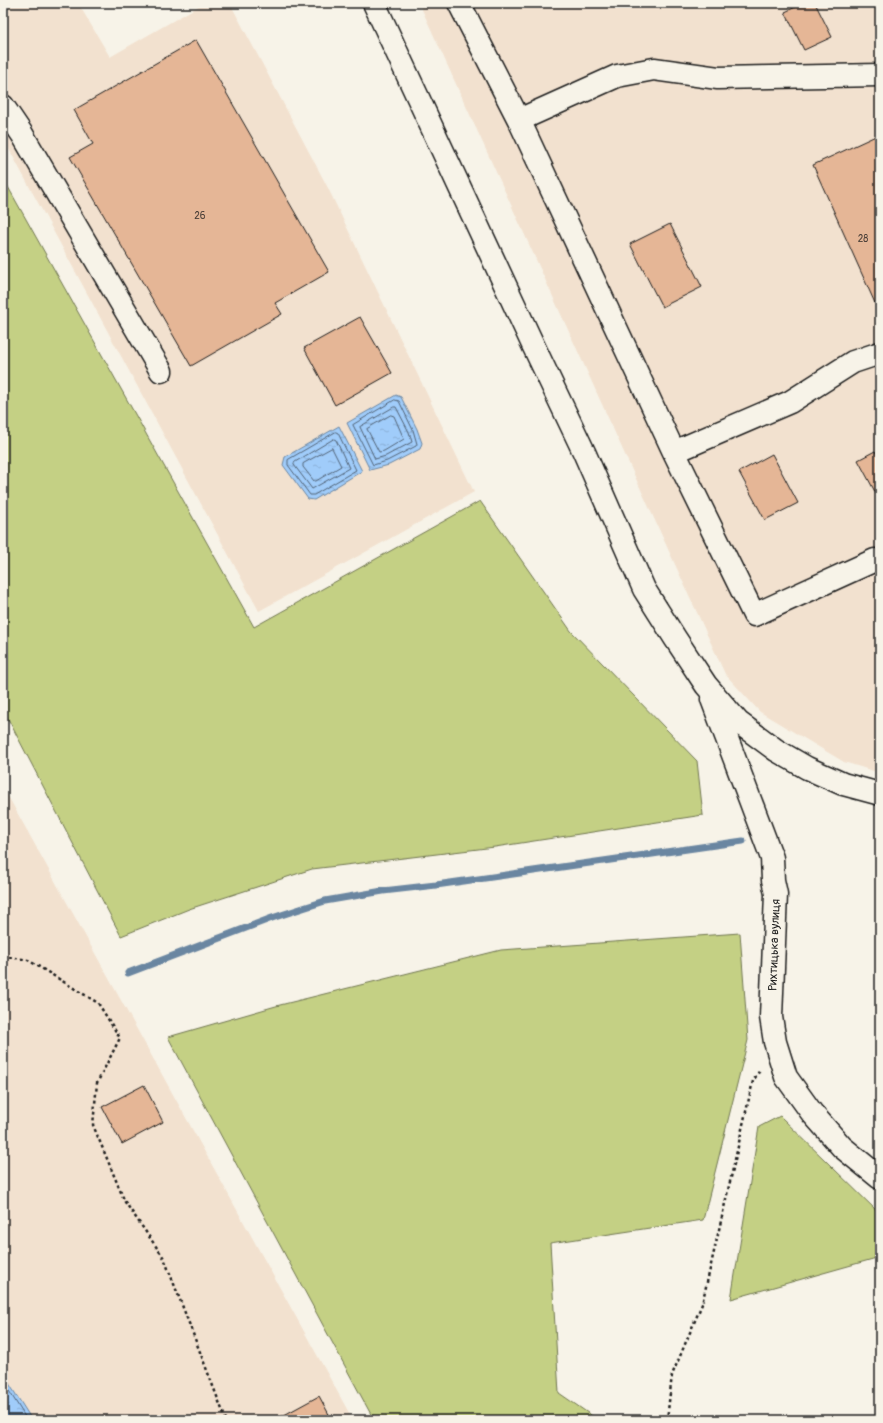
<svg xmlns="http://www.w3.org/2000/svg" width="883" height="1423" viewBox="0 0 883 1423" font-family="Pangolin,sans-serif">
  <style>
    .built { fill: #f2e1cf }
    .grass { fill: #c4d084; stroke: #707650 }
    .water { fill: url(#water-ripples); stroke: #6b86a1 }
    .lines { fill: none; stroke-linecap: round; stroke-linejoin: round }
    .shore { stroke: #516275; stroke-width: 1 }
    .stream { stroke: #6b86a1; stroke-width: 7 }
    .building { fill: #e5b696; stroke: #1c1c1c }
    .minor-casing { stroke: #1c1c1c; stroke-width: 25 }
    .path { stroke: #1c1c1c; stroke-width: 2.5; stroke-dasharray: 3 3; stroke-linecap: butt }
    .minor { stroke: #f7f3e8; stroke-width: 22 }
    .labels { text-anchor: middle; stroke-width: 3; stroke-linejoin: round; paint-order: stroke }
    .number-label { font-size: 10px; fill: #4e423a }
    .street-label { font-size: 12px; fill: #1c1c1c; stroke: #f7f3e8 }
  </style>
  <defs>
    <pattern id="water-ripples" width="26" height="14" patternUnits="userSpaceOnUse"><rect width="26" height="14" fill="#a0ccfa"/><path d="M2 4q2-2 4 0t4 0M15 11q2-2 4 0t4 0" fill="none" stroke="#89afd6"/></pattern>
  </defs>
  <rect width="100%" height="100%" fill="#f7f3e8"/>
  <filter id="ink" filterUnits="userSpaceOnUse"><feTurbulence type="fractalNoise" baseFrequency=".025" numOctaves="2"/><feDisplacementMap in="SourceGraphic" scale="8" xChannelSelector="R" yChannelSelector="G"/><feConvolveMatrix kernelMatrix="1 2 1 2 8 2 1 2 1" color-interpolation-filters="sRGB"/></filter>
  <g filter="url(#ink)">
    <!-- built -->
    <path class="built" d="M3 3H78L110 57 204 3H230L327 186 474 492 259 611 3 138Z
      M419 3H880V773L844 762 760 712 725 674Z
      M3 787 353 1420H3Z"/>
    <!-- grass -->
    <path class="grass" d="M3 178 254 627 480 501 571 631 697 761 703 815 495 847 312 869 189 909 121 936 3 709Z
      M740 933 748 1040 703 1220 550 1243 559 1393 598 1420H374L168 1037 276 1006 501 950Z
      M780 1116 880 1214V1257L731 1299 759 1127Z"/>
    <!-- water -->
    <path class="water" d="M396 395 401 397 417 429 422 443 420 449 389 465 370 470 347 423Z
      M339 426 362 471 314 500 308 499 283 465 285 457Z
      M3 1374 32 1420H3Z"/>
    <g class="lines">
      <!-- shore -->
      <path class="shore" d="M395 400 399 401 413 430 417 444 416 446 387 461 373 465 353 425Z
        M394 407H396L409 432 412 442 386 456 375 459 360 427Z
        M391 415 394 416 404 439 384 451 379 452 367 429Z
        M336 432 338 433 356 470 314 495H310L288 465V460Z
        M334 439 336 440 349 468 312 489 294 465V463Z
        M332 448 341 466 316 481H314L303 467V464Z
        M3 1381 27 1420"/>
      <!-- stream -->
      <path class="stream" d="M128 973 272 918 325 901 383 891 436 885 743 841"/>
    </g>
    <!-- building -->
    <path class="building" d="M804 3H815L832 37 804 50 785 12Z
      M196 40 329 272 275 303 282 314 191 366 70 157 93 144 74 110Z
      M880 134V311L879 312 813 165Z
      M670 224 702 287 662 307 630 244Z
      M360 317 392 373 335 405 304 348Z
      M875 451 880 460V501L858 460Z
      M772 454 798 503 765 520 739 472Z
      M144 1085 163 1122 122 1144 102 1107Z
      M319 1396 332 1420H275Z"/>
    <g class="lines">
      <!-- minor casing -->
      <g class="minor-casing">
        <path id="minor" d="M374 3 534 347 584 452 644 589 675 638 706 685 738 722 776 750 807 768 843 784 880 794
          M459 3 519 120 674 452 754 615 875 560
          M3 106 22 134 161 371
          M519 120 617 76 654 69 718 78 880 75
          M674 452 790 402 853 362 880 353
          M712 699 772 858 773 880 776 894 771 1017 775 1042 786 1077 812 1113 842 1147 880 1178"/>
      </g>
      <!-- path -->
      <path class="path" d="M3 956 28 960 98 1003 120 1038 97 1083 93 1125 125 1202 164 1258 226 1420
        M667 1420 672 1375 702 1304 753 1081 760 1070"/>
      <!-- minor -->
      <use href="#minor" class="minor"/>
    </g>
  </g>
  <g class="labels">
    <!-- number labels -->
    <g class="number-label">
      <text x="200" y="219">26</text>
      <text x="863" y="242">28</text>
    </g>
    <!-- street labels -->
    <g class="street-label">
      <text transform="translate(774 945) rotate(-88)" y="4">Рихтицька вулиця</text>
    </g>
  </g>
  <!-- margin -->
  <rect width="883" height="1423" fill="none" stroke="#f7f3e8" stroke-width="16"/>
  <rect x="8" y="8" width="867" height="1407" fill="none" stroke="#1c1c1c" stroke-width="1.5" filter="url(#ink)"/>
</svg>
